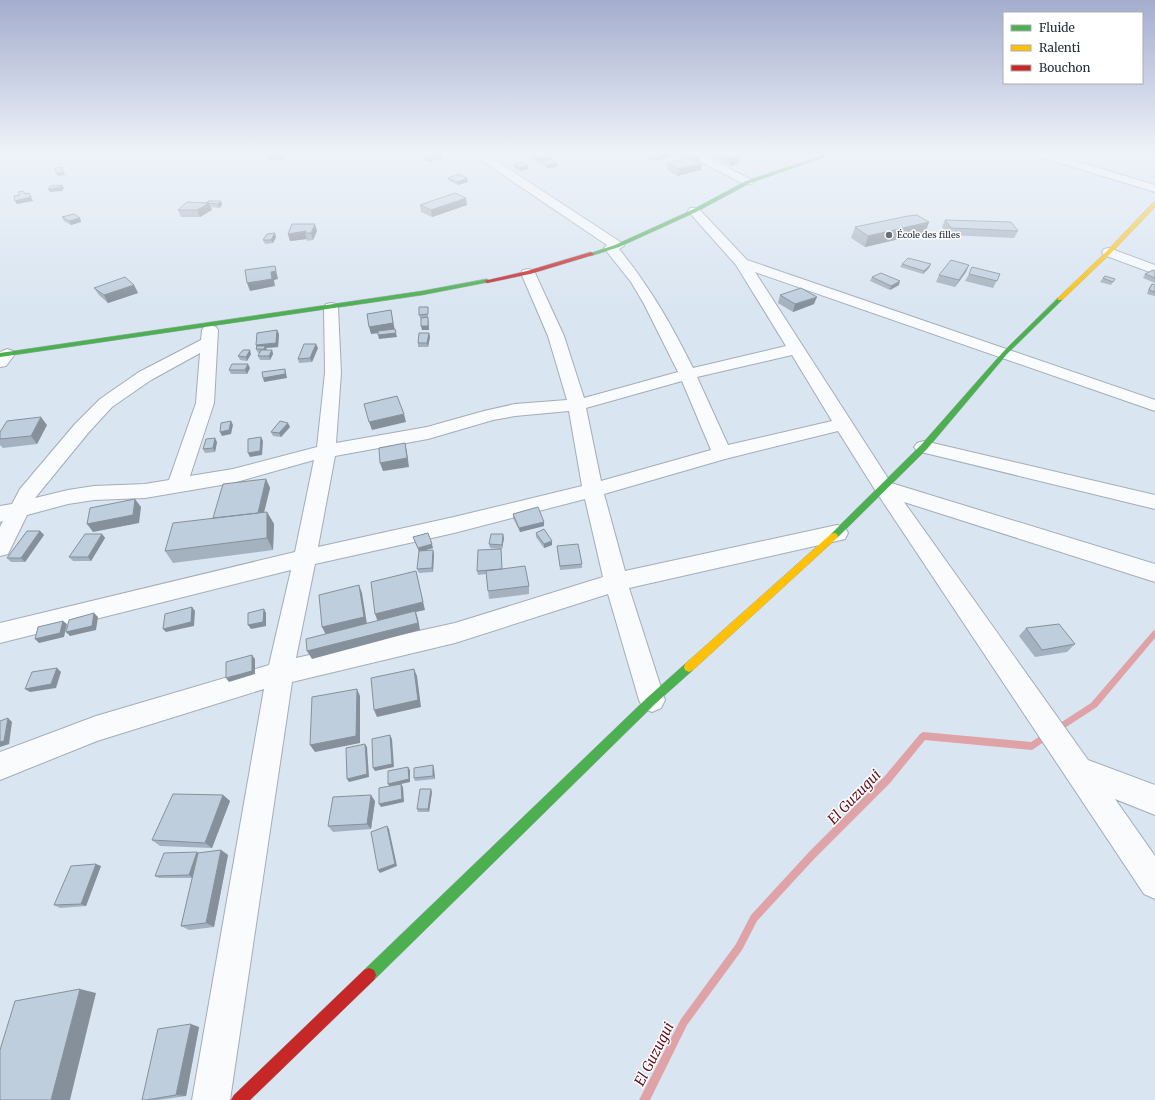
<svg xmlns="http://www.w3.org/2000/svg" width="1155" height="1100" viewBox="0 0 1155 1100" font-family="Merriweather,serif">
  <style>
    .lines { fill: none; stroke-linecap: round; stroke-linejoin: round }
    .stream { fill: #dea2a7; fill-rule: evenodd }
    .street-casing { stroke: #a3adb7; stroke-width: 2 }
    .fast-casing { stroke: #a3adb7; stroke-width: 1 }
    .slow-casing { stroke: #a3adb7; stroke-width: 1 }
    .jam-casing { stroke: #a3adb7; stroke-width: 1 }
    .street { fill: #f9fbfd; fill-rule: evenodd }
    .fast { fill: #4caf50; fill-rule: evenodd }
    .slow { fill: #ffc107; fill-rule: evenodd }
    .jam { fill: #c62828; fill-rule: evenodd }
    .wall { fill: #a4b1be }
    .shaded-wall { fill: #86909b }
    .building { fill: #bfcedd; stroke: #86909b }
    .poi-dot { fill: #636f79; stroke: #fff; stroke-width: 1.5 }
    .labels { text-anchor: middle; stroke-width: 3; stroke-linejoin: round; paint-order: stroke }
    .far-poi-label { font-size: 9px; fill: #242f39; stroke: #fff; text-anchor: start }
    .near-water-label { font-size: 14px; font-style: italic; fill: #63111d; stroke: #fff }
  </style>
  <rect width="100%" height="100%" fill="#d9e5f1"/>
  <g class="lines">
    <!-- stream -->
    <path class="stream" d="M1155 630V638L1097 707 1060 731 1057 732 1054 731 1053 729 1054 727 1091 703 1153 631Z
      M1048 731 1051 733 1052 735 1051 737 1032 750 925 740 890 783 815 858 757 921 742 950 687 1025 650 1100H639L681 1019 736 944 751 915 809 852 884 777 920 734 923 732 1031 742Z"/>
    <!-- street casing -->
    <g class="street-casing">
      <path id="street" d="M471 152H483L622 243 624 246 619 249C650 287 671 324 693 368L786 346 736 265 688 211 690 208H698L747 260 1155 400V411L755 272 891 483 1155 564V582L904 502 1088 760 1155 785V815L1115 799 1155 856V899L1144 894 877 493 838 431 725 459 604 494 625 571 837 525 845 527 848 533 845 539 837 541 629 588 665 700 661 708 652 712 643 708 639 700 608 594 455 643 292 682 230 1100H192L264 689 97 741 0 780V752L96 716 269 665 291 570 0 643V623L295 552 314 460 233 483 145 498 94 500 68 504 27 515 8 554 0 556V527L3 521 0 522V506L12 504 20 489 75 424 100 399 139 372 201 340 202 330 204 327 210 325 216 327 218 330 214 403 190 476 233 469 317 447 325 373 324 307 326 304 331 303 336 304 338 307 341 373 336 443 427 427 484 411 515 404 567 400 548 336 521 273 523 270 528 269 533 270 535 273 564 336 584 398 678 372 644 304 631 282 604 248 607 245 472 154ZM200 353 196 403 169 480 145 484 94 486 68 490 35 498 89 432 112 407 151 380ZM792 355 832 421 728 445 697 377ZM682 381 711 450 601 481 586 408ZM569 411 582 486 454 517 318 547 335 456 428 439 493 420 515 416ZM585 499 603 577 455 623 296 658 315 564 454 533Z
        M684 152H697L752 180 754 182 752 184H744L685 154Z
        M1030 152H1045L1155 185V192L1031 154Z
        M1109 248 1155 265V274L1104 255 1102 252 1104 249Z
        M7 349 13 351 15 354 6 366 0 367V352Z
        M924 441 1155 495V509L917 451 914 447 917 443Z"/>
    </g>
    <!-- fast casing -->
    <g class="fast-casing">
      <path id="fast" d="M833 152H839L750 183 696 212 619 247 591 256 588 254 615 245 692 210 746 181Z
        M487 279 490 281 489 282 422 295 0 357V353L422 291Z
        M1058 298 1063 299 1007 354 927 449 837 538H831L830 536 831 534 921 445 1003 352Z
        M689 662 693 664 694 667 693 670 656 703 374 980 369 982 364 980 362 975 364 970 648 697 685 664Z"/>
    </g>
    <!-- slow casing -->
    <g class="slow-casing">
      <path id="slow" d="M1153 203H1155V207L1111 253 1062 300H1058V298L1107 251Z
        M834 533 837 534 838 536 837 538 693 670 689 672 685 670 684 667 685 664 831 534Z"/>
    </g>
    <!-- jam casing -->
    <g class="jam-casing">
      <path id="jam" d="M591 252 594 254 593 255 530 274 487 283 484 281 527 271Z
        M369 968 374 970 376 975 374 980 250 1100H231L234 1095 364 970Z"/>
    </g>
    <!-- street -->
    <use href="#street" class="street"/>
    <!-- fast -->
    <use href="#fast" class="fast"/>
    <!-- slow -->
    <use href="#slow" class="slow"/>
    <!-- jam -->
    <use href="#jam" class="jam"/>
  </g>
  <!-- wall -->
  <path class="wall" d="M148 152H157L158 153 154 156H148L147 153Z
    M619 152H632V153L626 154Z
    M711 152H736V155L739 164 730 166 710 155Z
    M747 152H778L756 156Z
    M682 153 700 158 699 161 698 162 702 164 701 170 677 176 667 170V163L686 159 681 157Z
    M423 155 441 156 442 159 428 162 424 159Z
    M533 155 552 157V160L557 167 547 168 542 164V162L538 163 533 159Z
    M648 155 670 157 654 161 647 158Z
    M1155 156V161L1153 159Z
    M514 164 528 166V169L520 171 514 168Z
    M448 178 468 182 458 185 449 181Z
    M221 201 222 205 219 208 210 207 212 210 200 217H181L178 210 206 203Z
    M420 205H467L432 217 421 212Z
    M62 217 80 218 81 222 71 225 64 221Z
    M945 220 1018 231 1014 238 948 235 942 227Z
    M929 222 925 233 865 247 851 238 855 227Z
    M317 231 313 240 307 241V239L290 241 288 234Z
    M276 237 273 243 265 244 263 240Z
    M902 264H931L929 268 923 274 900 267Z
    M969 265 966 272 955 287 936 282 939 275Z
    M1155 271V283L1143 278 1145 274Z
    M969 274H1000L993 288 965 281Z
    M872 277 899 285 890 290 870 281Z
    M1103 278 1115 279 1111 285 1100 282Z
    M1152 284 1155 285V296L1147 294 1149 288Z
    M134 285 138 293 108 303 99 295 94 288Z
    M780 295 814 304 793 312 778 303Z
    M428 311V318L429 330H422L421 318H420L419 315Z
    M429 333 430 337 428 347H418V343Z
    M279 334 278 347 266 348 267 350H272L273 354 270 360H260L258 356 260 353H258L256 349Z
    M318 348 312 362 299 363 298 359Z
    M251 354 247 361 240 360 238 356Z
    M250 368 247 374H231L229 370Z
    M47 425 37 444 3 448 0 445V432Z
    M290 427 281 437 273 436 271 432Z
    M217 442 215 452 205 453 203 449Z
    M266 479 270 488 264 512H267L274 524 273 550 173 563 165 551 213 518Z
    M513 514 544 526 520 532 513 518Z
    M40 531 44 535 25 562H11L7 558Z
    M536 533 552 545 544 548 536 537Z
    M102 534 105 538 91 561H73L69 557Z
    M413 537 433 548 422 551 434 554 433 572 419 573 417 569 419 552Z
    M504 538 502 549H501L502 569 529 586V594L489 599 486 574 478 575 477 571 501 549 490 548 489 544Z
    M557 546 582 564V568L560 570Z
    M1026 628 1075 644 1067 652 1035 657 1019 636Z
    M434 769 435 779 415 781 414 778Z
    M432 792 429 812H418L417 809Z
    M223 795 230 801 212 848 160 846 152 840Z
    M375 801 371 829 333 832 328 826Z
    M221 850 228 855 214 927 189 930 181 926 192 878H159L155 876 197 852 198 853Z
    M101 866 86 906 60 908 54 905Z
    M199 1027 186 1096 159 1100H142Z"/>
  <!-- shaded-wall -->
  <path class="shaded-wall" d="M64 152H73L65 154Z
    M154 152H157L158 153 154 156 152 153Z
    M627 152H632V153L626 154Z
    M757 152H778L756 156Z
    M670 154V157L654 161V158Z
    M284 155 285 159 270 161 269 158Z
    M441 156 442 159 428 162 427 158Z
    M552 157V160L538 163V159Z
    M740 157 739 164 730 166 731 159Z
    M700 158 699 161 692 163V159Z
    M557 163V167L547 168V165Z
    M702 164 701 170 677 176 678 169Z
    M528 166V169L520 171V168Z
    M62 167 65 175 58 176 56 173Z
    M467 178 468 182 458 185 457 182Z
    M62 185 64 188 62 191 50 192 48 189Z
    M29 193 33 201 17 204 15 201Z
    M466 198 467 205 432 217 431 210Z
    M221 201 222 205 219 208 218 204Z
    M209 203 212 210 200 217 197 210Z
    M80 218 81 222 71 225 69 221Z
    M929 222 925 233 865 247 868 236Z
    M315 224 317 231 313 240 311 233Z
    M306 231 305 233 307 239 290 241 288 234Z
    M275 233 276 237 273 243 271 240Z
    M931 264 929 268 923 274 924 271Z
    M969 265 966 272 955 287 959 280Z
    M275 266 278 279 274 280 275 286 250 291 247 283 271 272Z
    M900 281 899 285 890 290 891 286Z
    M134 285 138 293 108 303 104 295Z
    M817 297 814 304 793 312 795 304Z
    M391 310 395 331 371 334 369 327Z
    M428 317 429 330H422L421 326Z
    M395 329 397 337 379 339 378 335Z
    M277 330 279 334 278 347 266 348 267 350 265 353 264 349H257L256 345Z
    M429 333 430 337 428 347 427 343Z
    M316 344 318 348 312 362 310 358Z
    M250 350 251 354 247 361 246 357Z
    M272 350 273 354 270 360 269 356Z
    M248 364 250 368 247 374 245 370Z
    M285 369 286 373 287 378 264 382 263 378Z
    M404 414 406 422 372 430 369 422Z
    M41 417 47 425 37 444 31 436Z
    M231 421 233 425 231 434 222 436 220 432Z
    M288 423 290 427 281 437 279 433Z
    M261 437 263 441 262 455 250 457 248 453Z
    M215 438 217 442 215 452 213 448Z
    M405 443 407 452 409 467 383 471 380 463Z
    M266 479 270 488 261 525 257 517Z
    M135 499 141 507 139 523 93 532 87 524Z
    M267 512 274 524 273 550 267 538Z
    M544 522V526L520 532 519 528Z
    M40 531 44 535 25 562 21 558Z
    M102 534 105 538 91 561 88 557Z
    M503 534 504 538 502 549V545Z
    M552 541V545L544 548V544Z
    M432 544 433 548 419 552 418 548Z
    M433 550 434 554 433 572 432 568Z
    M416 571 425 610 416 612 418 619 420 630 312 659 307 651 378 622 375 614Z
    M359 585 362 593 367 624 326 635 322 627Z
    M192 607 195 611 194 626 166 632 163 629Z
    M264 609 266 613V626L251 629 248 625Z
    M94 613 98 617 96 630 70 636 66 632Z
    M63 621 67 624 64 637 39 643 35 639Z
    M252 655 255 659V674L229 682 226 678Z
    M57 668 61 672 56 688 30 692 25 689Z
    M414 669 417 676 421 707 377 717 374 710Z
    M357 689 360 696V743L315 752 310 745Z
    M8 718 12 722 9 744 0 747V742Z
    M390 735 392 739 394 767 375 771 373 768Z
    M365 744 367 747 369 777 349 782 347 779Z
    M433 765 434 769 435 779 433 776Z
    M408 767 410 770V782L401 784 403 787 404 802 381 807 379 804 390 787 388 784Z
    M431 789 432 792 429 812 428 809Z
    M223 795 230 801 212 848 205 843Z
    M371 795 375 801 371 829 367 824Z
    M387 826 389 829 397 866 380 873 378 870Z
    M221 850 228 855 214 927 206 923Z
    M197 852 201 855 193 878 189 875Z
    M96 864 101 866 86 906 81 904Z
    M80 989 96 993 70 1100H51Z
    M191 1024 199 1027 186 1096 176 1095Z"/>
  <!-- building -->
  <path class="building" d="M148 152H154L152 153H147Z
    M266 152H282L284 155 269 158Z
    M437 152 441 156 427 158 423 155Z
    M661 152H665L670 154 654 158 648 155Z
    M689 152 700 158 693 159 690 158 682 153Z
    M717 152H730L740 157 731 159Z
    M547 153 552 157 538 159 533 155Z
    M691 158 702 164 678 169 667 163Z
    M552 159 557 163 547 165 542 161Z
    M522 162 528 166 520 168 514 164Z
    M62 167 63 172 56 173 55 168Z
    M459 174 467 178 457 182 448 178Z
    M62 185 61 187 48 189 50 186Z
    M23 191 25 194 29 193 31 197 15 201 14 196 20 195 18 192Z
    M455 193 466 198 431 210 420 205Z
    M208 201H221L218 204 206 203Z
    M187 202 209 203 197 210H178Z
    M74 214 80 218 69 221 62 217Z
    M917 215 929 222 868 236 855 227 908 216Z
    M945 220 1011 222 1018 231 951 228Z
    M292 224H315L311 233H305L306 231 288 234Z
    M275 233 271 240H263L267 234Z
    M908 258 931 264 924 271 902 264Z
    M951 260 969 265 959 280 939 275Z
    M275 266 276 271 271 272 272 279 247 283 245 270Z
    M972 267 1000 274 997 281 969 274Z
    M1153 270 1155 271V278L1145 274Z
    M881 273 900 281 891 286 872 277Z
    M1105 276 1115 279 1113 282 1103 278Z
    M125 277 134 285 104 295 94 288Z
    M1152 284 1155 285V292L1149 290Z
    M801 288 817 297 795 304 780 295Z
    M419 307H428V314L419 315Z
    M391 310 393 323 369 327 367 314Z
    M428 317V326H421V318Z
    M395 329 396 333 378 335V331Z
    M277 330 276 343 256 345 257 333Z
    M419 333H429L427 343H418Z
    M304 344H316L310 358 298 359Z
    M257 346H265L264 349H256Z
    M243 350H250L246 357 238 356Z
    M261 350H272L269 356H258Z
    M232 364H248L245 370H229Z
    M285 369V374L263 378 262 372Z
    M397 396 404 414 369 422 364 404Z
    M41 417 31 436 0 439V432L7 421Z
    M231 421 229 430 220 432 221 423Z
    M280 421 288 423 279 433 271 432Z
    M261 437 260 451 248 453V439Z
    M215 438 213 448 203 449 206 439Z
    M405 443 407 458 380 463 379 448Z
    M266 479 258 513 213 518 223 484Z
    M135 499 133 515 87 524 90 508Z
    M538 507 544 522 519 528 513 514Z
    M267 512V538L165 551 173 523Z
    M544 529 552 541 544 544 536 533Z
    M27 531H40L21 558H7Z
    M428 533 432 544 418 548 413 537Z
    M85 534H102L88 557H69Z
    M491 534H503L502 545 489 544Z
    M578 544 582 564 560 566 557 546Z
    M501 549 502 569 477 571 478 550Z
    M433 550 432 568 417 569 419 551Z
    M525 566 529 586 488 591 486 571Z
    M416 571 423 602 375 614 371 582Z
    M359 585 364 617 322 627 319 595Z
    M192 607 191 622 163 629 165 614Z
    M264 609 263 622 248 625V613Z
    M415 611 418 623 307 651 306 639Z
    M94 613 92 626 66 632 69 620Z
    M63 621 60 633 35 639 38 627Z
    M1059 624 1075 644 1042 650 1026 628Z
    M252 655V671L226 678V662Z
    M57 668 51 684 25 689 32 672Z
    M414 669 418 700 374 710 371 678Z
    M357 689 356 736 310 745 312 697Z
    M8 718 4 741 0 742V721Z
    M390 735 392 764 373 768 372 739Z
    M365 744 367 774 347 779 346 748Z
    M433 765V776L414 778V768Z
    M408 767 409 779 388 784V771Z
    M401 784 402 799 379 804V788Z
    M420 789H431L428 809H417Z
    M173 794 223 795 205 843 152 840Z
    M371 795 367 824 328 826 333 797Z
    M387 826 395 864 378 870 371 832Z
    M221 850 206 923 181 926 198 853Z
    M197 852 189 875 155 876 164 853Z
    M96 864 81 904 54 905 71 866Z
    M80 989 51 1100H0V1050L15 1001Z
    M191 1024 176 1095 146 1100H142L158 1029Z"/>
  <!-- sky -->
  <linearGradient id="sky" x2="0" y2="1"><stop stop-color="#a4adce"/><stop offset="0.5" stop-color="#eef3f9"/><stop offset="1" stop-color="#eef3f9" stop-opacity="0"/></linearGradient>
  <rect width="1155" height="306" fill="url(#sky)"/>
  <!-- markers -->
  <circle class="poi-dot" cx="889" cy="235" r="4"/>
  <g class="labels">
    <!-- far-poi labels -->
    <g class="far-poi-label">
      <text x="897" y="238">École des filles</text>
    </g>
    <!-- near-water labels -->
    <g class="near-water-label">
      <text transform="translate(854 797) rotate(-46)" y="5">El Guzugui</text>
      <text transform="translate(654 1054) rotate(-63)" y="5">El Guzugui</text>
    </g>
  </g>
  <!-- legend -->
  <rect x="1003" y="12" width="140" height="72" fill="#ffffff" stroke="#a7acb0"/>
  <rect x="1011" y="25" width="20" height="6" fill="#4caf50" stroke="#a7acb0"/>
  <text x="1039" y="32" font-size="12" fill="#242f39">Fluide</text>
  <rect x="1011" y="45" width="20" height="6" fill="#ffc107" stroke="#a7acb0"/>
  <text x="1039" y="52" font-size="12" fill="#242f39">Ralenti</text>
  <rect x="1011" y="65" width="20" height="6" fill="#c62828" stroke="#a7acb0"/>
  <text x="1039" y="72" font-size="12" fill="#242f39">Bouchon</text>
</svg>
